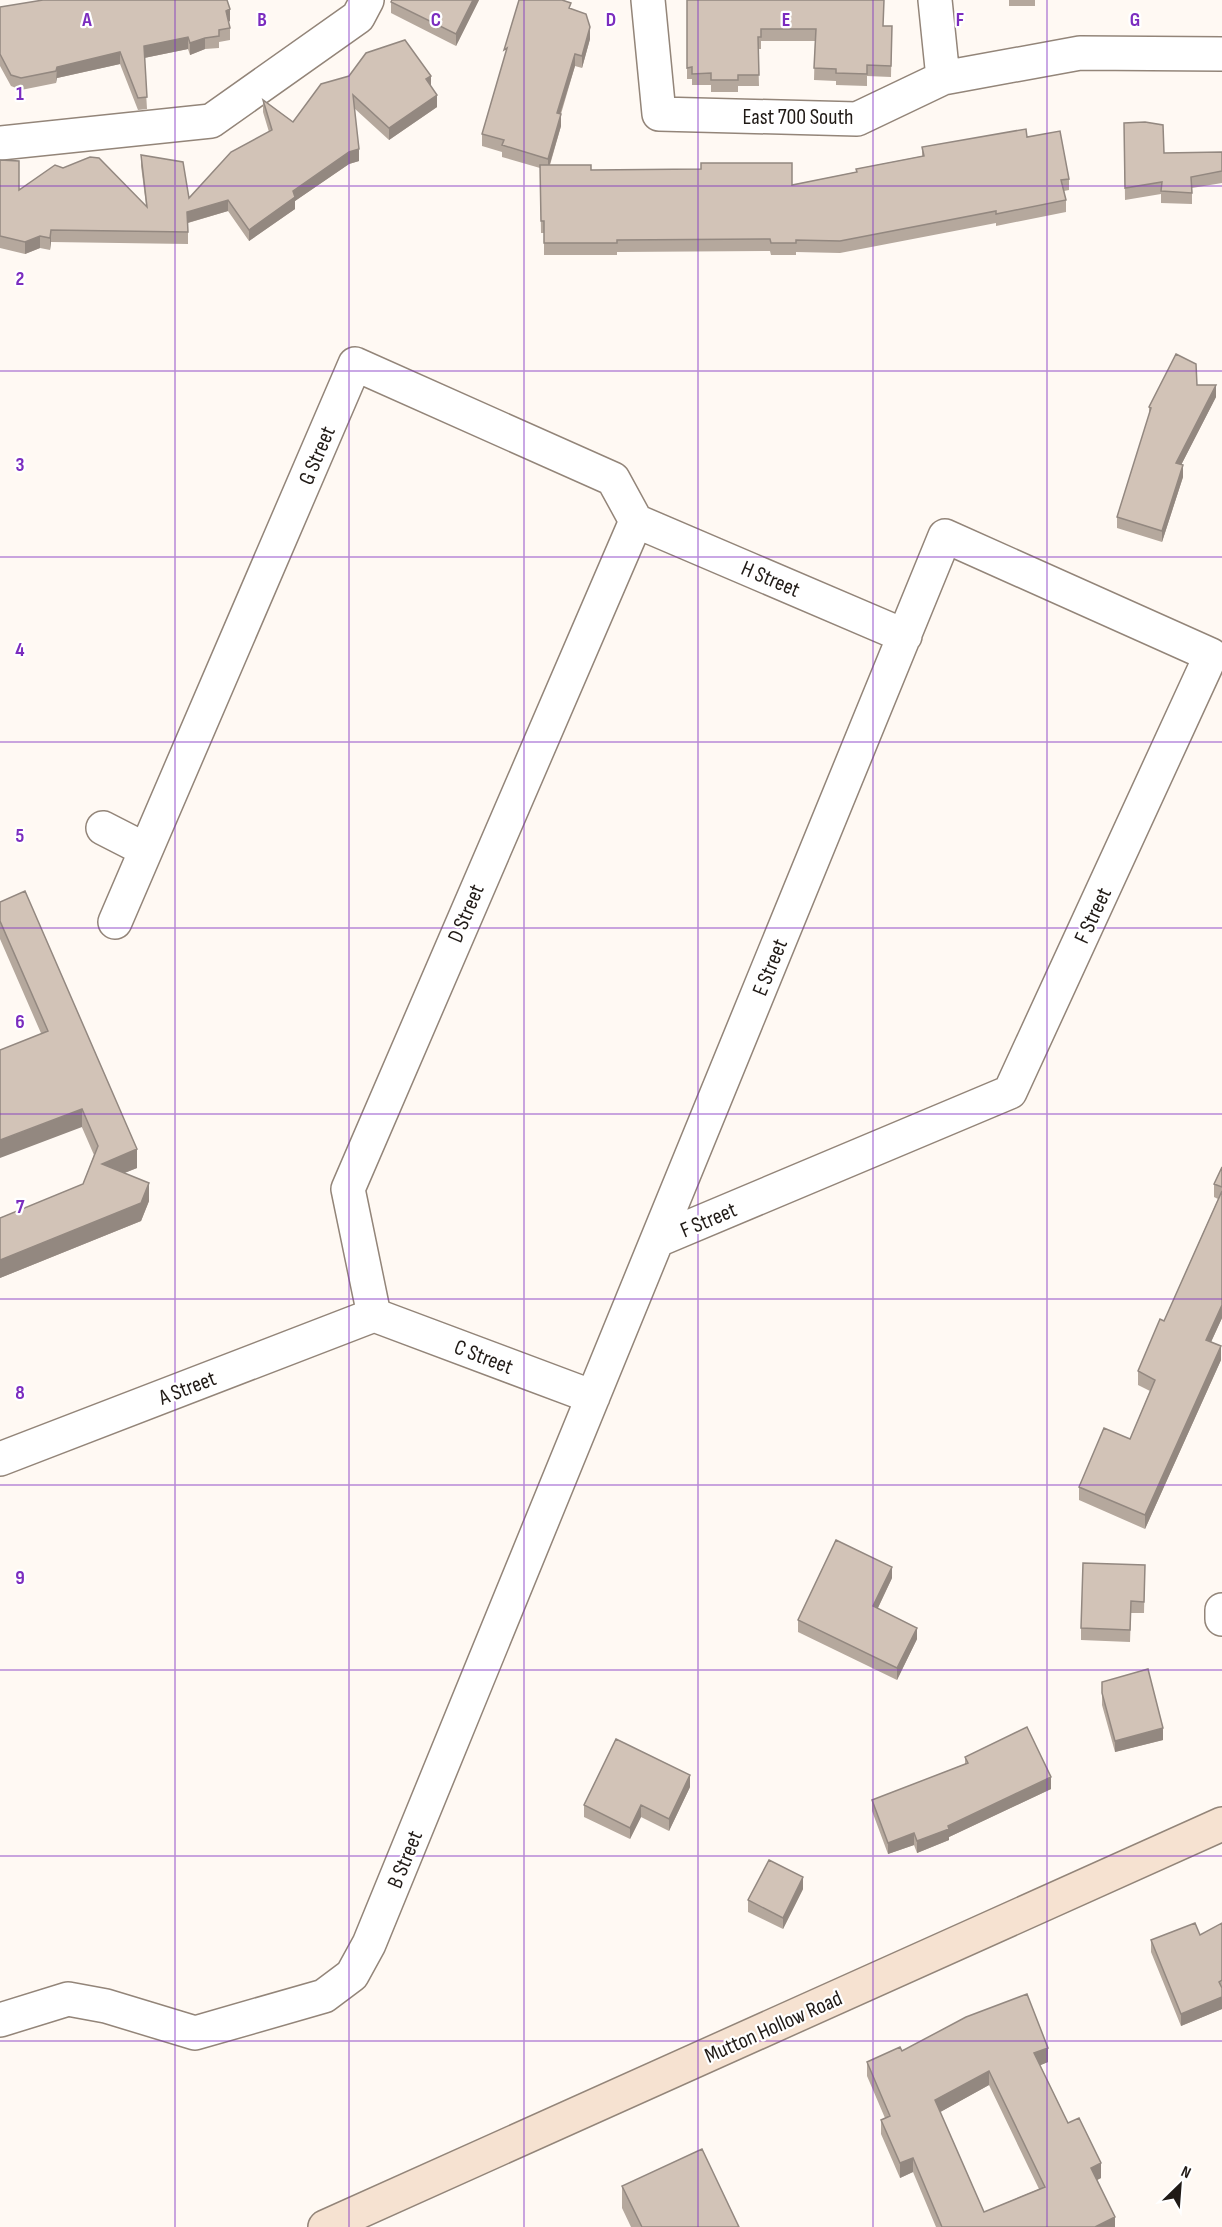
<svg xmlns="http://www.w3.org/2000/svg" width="1222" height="2227" viewBox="0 0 1222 2227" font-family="'Sofia Sans Condensed',sans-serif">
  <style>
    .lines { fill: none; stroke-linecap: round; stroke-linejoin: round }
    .street-casing { stroke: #938579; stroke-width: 36 }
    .secondary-casing { stroke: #938579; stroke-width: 36 }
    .street { stroke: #fff; stroke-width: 33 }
    .secondary { stroke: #f6e2d1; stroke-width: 33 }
    .wall { fill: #b5a89d; fill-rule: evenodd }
    .shaded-wall { fill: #938880 }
    .building { fill: #d2c3b7; stroke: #938880; stroke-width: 1.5; fill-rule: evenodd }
    .grid { fill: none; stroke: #7b2cbf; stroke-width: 1.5; stroke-opacity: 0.55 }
    .labels { text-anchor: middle; stroke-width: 4.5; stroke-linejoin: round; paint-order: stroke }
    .street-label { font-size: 22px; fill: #201a16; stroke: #fff }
    .grid-label { font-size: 20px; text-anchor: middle; font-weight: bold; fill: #7b2cbf; stroke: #fff; stroke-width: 4.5; stroke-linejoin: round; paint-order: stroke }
  </style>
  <rect width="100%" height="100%" fill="#fff9f3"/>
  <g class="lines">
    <!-- street casing -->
    <g class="street-casing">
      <path id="street" d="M648 0 659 114 857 119 943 78 1080 53 1222 54
        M935 0 943 78
        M0 143 211 121 358 17 367 0
        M636 521 905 636
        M103 828 146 850
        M115 922 355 364 613 479 636 521
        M374 1315 348 1189 636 521
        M374 1315 593 1397
        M0 1459 374 1315
        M1222 1610V1619
        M0 2020 68 1999 106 2006 195 2033 324 1996 352 1975 369 1944 945 536 1211 655 1010 1092 658 1240"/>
    </g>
    <!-- secondary casing -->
    <g class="secondary-casing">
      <path id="secondary" d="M325 2227 1222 1824"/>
    </g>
    <!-- street -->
    <use href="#street" class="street"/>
    <!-- secondary -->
    <use href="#secondary" class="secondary"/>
  </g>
  <!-- wall -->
  <path class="wall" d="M479 0 456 46 391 13V2Z
    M687 0 884 26H892L891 77 867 76V86L836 85V81L814 80 815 41H761V49H758L759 86H738V92H711V85H692V79H687Z
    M1009 0H1045H1035V6H1009Z
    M0 7 230 21 228 22 230 28V40L219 42V48L205 49 190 55 188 49 144 58 147 109 138 110 120 64 57 78 56 83 21 90 11 86 0 66Z
    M571 9 590 39 582 68 575 66 561 114V126L550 165 591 170 792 185 856 172V169L922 156V147L1027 137 1069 179V190L1064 191 1066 200V212L996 226V223L840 253 796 252V255H771L770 251 617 252V255H544V233H541L540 168 502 157V152L482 146V134L504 60Z
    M321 84 431 86 437 107 389 140 354 108 359 161 349 164 295 201V209L249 241 228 211 188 223V244L51 242 50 250 40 248 25 254 0 248V160L19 190 63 168 146 205 141 166V155L189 198 269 132 263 112V100L293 122Z
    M1124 123 1164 153 1222 152V183L1192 188V204L1161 203V194L1125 200Z
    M1197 385 1216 397 1181 465 1183 477 1162 542 1117 528V517L1149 416V407Z
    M0 902 137 1168 124 1173 149 1201 141 1221 0 1278V1218L83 1184 94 1155 0 939Z
    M1222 1167V1318L1211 1342 1221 1360 1145 1529 1079 1500V1487L1130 1439 1150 1391 1138 1385V1371L1164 1321 1218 1199 1214 1197V1184Z
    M1145 1565 1144 1613H1131L1130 1642 1081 1640V1628Z
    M892 1578 878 1608 917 1639 897 1680 798 1632V1620Z
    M1102 1682 1163 1740 1115 1752 1102 1705Z
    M965 1757 1051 1789 949 1837V1840L917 1853 914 1845 888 1854 872 1811V1800L965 1764Z
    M690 1787 669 1831 641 1817 630 1839 584 1817V1805Z
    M803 1889 783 1929 748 1912V1900Z
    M1222 1923V2009L1181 2026 1151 1952V1940L1200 1935Z
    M902 2051 1048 2062 1040 2065 1068 2123 1101 2178 1097 2180 1115 2227H936L913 2172 900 2178 881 2134V2120L885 2118 867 2076V2062ZM989 2085 1039 2189 984 2212 940 2112Z
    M622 2186 739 2227H631L622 2208Z"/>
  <!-- shaded-wall -->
  <path class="shaded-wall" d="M473 0H479L456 46V34Z
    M230 9V21L226 23V11Z
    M590 27V39L582 68V56Z
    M188 37V49L144 58V46Z
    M205 38V49L190 55V43Z
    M120 52V64L57 78 56 83 57 67Z
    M575 54V66L557 124V113Z
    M431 76V88L426 79Z
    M437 95V107L389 140V128Z
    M561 114V126L548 170V159Z
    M359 149V161L349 164 295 201V209L249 241V230L293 191 349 152Z
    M228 200V211L187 223V212Z
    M51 230V242L50 250V238Z
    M40 236V248L25 254V242Z
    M1216 385V397L1176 475V463Z
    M1183 465V477L1162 542V531Z
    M82 1109V1127L0 1158V1140Z
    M137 1149V1168L102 1182V1164Z
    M149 1183V1201L141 1221 0 1278V1260Z
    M1222 1305V1318L1206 1353V1340Z
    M1221 1346V1360L1145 1529V1515Z
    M892 1567V1578L873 1618V1606Z
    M917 1628V1639L897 1680V1668Z
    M1163 1728V1740L1115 1752V1741Z
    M690 1775V1787L669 1831V1819Z
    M1051 1777V1789L949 1837V1840L917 1853V1841Z
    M641 1805V1817L630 1839V1828Z
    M914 1833V1845L888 1854V1843Z
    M803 1877V1889L783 1929V1918Z
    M1222 1997V2009L1181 2026V2014Z
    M1048 2048V2062L1034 2068V2053Z
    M989 2071V2085L935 2115V2100Z
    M913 2158V2172L900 2178V2163Z
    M1101 2163V2178L1091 2183V2168Z
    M1115 2217V2227H1095Z"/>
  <!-- building -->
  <path class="building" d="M43 0H227L230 9 226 11 230 28 219 30V36L205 38 190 43 188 37 144 46 147 97 138 98 120 52 57 67 56 71 21 78 11 75 0 54V7Z
    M392 0H473L456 34 391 2Z
    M519 0H562L571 3 569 8 586 14 590 27 582 56 575 54 557 113 561 114 548 159 502 145 504 140 482 134 507 48 504 50Z
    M687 0H884L883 26H892L891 66 867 65V74L836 73V69L814 68 816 29H761V37H758L759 75H738V80H711V73L692 74V67L687 68Z
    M405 40 431 76 426 79 437 95 389 128 353 95 359 149 349 152 293 191 295 197 249 230 228 200 187 212 188 232 51 230 50 238 40 236 25 242 0 236V160L19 161V190L55 165 63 168 90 157 99 158 147 207 141 155 183 162 189 198 231 152 272 130 263 100 293 122 321 84 349 76 366 53Z
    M1145 122 1163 125 1164 153 1222 152V171L1191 177 1192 193 1161 191 1162 182 1125 188 1124 123Z
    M1026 129 1027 137 1060 131 1069 179 1061 180 1066 200 996 214V211L840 241 796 240V243H771L770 239 617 240V243H544V221H541L540 165H591V170L701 169V163H792V185L857 172 856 169 924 156 922 147Z
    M1176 354 1196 364 1197 385H1216L1176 463 1183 465 1162 531 1117 517 1151 408 1149 407Z
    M25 891 137 1149 102 1164 149 1183 141 1203 0 1260V1218L83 1184 98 1146 82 1109 0 1140V1050L48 1031 0 921V902Z
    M1222 1167V1187L1214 1184Z
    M1222 1191V1305L1206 1340 1221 1346 1145 1515 1079 1487 1104 1428 1130 1439 1155 1380 1138 1371 1160 1319 1164 1321Z
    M836 1540 892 1567 873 1606 917 1628 897 1668 798 1620Z
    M1083 1563 1145 1565 1144 1602 1131 1601 1130 1630 1081 1628Z
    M1148 1669 1163 1728 1115 1741 1102 1693V1682Z
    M1027 1727 1051 1777 948 1826 949 1829 917 1841 914 1833 888 1843 872 1800 968 1763 965 1757Z
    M616 1739 690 1775 669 1819 641 1805 630 1828 584 1805Z
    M769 1860 803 1877 783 1918 748 1900Z
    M1195 1923 1200 1935 1222 1923V1980L1219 1982 1222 1988V1997L1181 2014 1151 1940Z
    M1027 1994 1048 2048 1034 2053 1068 2123 1079 2118 1101 2163 1091 2168 1115 2217 1095 2227H942L913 2158 900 2163 881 2120 890 2116 867 2062 900 2047 902 2051 966 2017ZM989 2071 1045 2187 984 2212 935 2100Z
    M702 2149 739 2227H642L622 2186Z"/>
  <!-- grid -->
  <path class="grid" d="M175 0V2227M349 0V2227M524 0V2227M698 0V2227M873 0V2227M1047 0V2227M0 186H1222M0 371H1222M0 557H1222M0 742H1222M0 928H1222M0 1114H1222M0 1299H1222M0 1485H1222M0 1670H1222M0 1856H1222M0 2041H1222"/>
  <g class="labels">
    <!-- street labels -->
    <g class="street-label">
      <text x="798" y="124">East 700 South</text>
      <text transform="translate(316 455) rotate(-67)" y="8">G Street</text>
      <text transform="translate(771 578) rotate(23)" y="8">H Street</text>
      <text transform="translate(465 913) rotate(-67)" y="8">D Street</text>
      <text transform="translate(1092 915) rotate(-65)" y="8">F Street</text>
      <text transform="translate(769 967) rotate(-68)" y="8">E Street</text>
      <text transform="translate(708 1219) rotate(-23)" y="8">F Street</text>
      <text transform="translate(484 1356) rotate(21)" y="8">C Street</text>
      <text transform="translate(187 1387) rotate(-21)" y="8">A Street</text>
      <text transform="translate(404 1859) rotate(-68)" y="8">B Street</text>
      <text transform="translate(773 2026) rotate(-24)" y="8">Mutton Hollow Road</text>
    </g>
  </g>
  <g class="grid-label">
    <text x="87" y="26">A</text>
    <text x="262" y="26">B</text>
    <text x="436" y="26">C</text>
    <text x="611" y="26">D</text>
    <text x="786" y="26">E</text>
    <text x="960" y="26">F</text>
    <text x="1135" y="26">G</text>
    <text x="20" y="100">1</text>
    <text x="20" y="285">2</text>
    <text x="20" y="471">3</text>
    <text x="20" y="656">4</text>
    <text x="20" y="842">5</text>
    <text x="20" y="1028">6</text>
    <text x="20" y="1213">7</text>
    <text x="20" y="1399">8</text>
    <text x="20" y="1584">9</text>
  </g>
  <!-- north arrow -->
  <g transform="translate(1180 2185) rotate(25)" stroke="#ffffff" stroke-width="4.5" paint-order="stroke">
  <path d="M0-4.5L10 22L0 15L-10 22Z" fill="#201a16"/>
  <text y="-9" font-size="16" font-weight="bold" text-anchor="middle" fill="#201a16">N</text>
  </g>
</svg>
